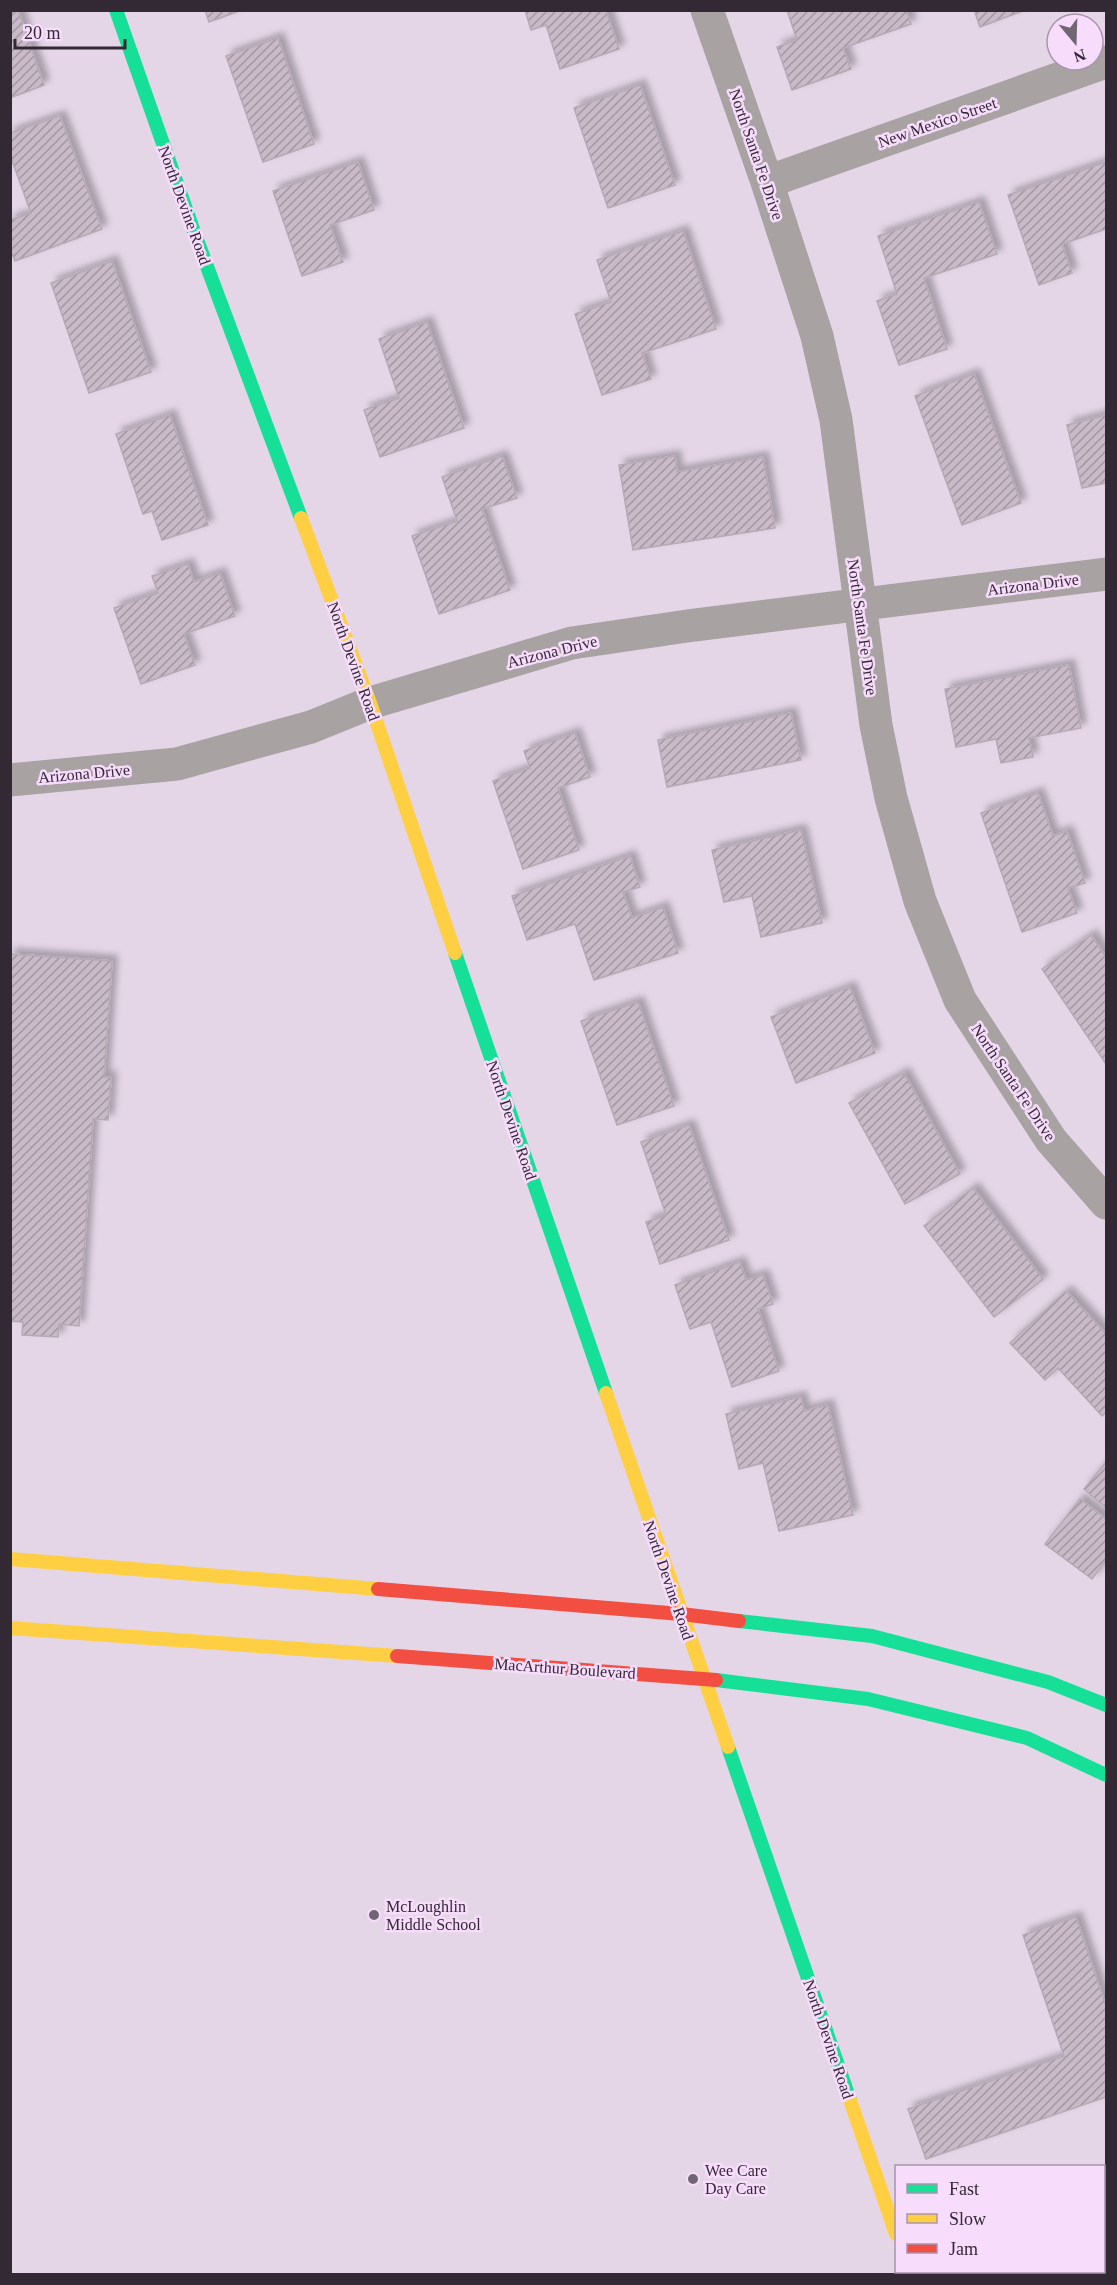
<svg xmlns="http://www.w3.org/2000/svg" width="1117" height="2285" viewBox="0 0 1117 2285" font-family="'Times New Roman',serif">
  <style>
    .building { fill: url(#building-hatch); stroke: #b5a9b4; stroke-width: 1.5; filter: url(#shadow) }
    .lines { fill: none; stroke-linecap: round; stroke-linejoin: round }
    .street { stroke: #a8a2a3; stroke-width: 33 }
    .fast { stroke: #16e098; stroke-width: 14 }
    .slow { stroke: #ffcf43; stroke-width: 14 }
    .jam { stroke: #f24e42; stroke-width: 14 }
    .poi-dot { fill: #716673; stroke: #f7dcfc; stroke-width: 2 }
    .labels { text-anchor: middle; stroke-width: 5; stroke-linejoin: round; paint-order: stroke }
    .street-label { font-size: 16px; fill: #332935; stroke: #f7dcfc }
    .poi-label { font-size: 16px; fill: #332935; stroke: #f7dcfc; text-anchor: start }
  </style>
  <defs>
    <pattern id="building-hatch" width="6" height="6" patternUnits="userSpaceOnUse" patternTransform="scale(1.5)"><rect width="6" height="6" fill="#c8bac7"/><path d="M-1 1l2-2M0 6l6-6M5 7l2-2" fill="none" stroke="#a397a2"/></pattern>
    <filter id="shadow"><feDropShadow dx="5.5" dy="-5.5" stdDeviation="3" flood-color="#0004"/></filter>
  </defs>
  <rect width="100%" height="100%" fill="#e4d6e7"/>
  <!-- building -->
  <path class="building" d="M10 10H18L44 85 10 98Z
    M205 10H242L209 22Z
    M525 10H606L619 49 560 69 546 25 531 30Z
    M787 10H906L911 24 843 48 851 69 792 90 777 47 797 40Z
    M974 10H1025L980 27Z
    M278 38 314 144 263 162 226 56Z
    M640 85 675 185 608 208 574 108Z
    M60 116 102 229 15 261 10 249V220L31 213 10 155V133Z
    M358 162 374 210 330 225 343 262 302 276 273 191Z
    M1106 162V229L1062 244 1072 273 1039 285 1008 195Z
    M979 202 997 254 924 278 947 349 899 365 877 301 897 294 878 236Z
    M683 231 716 329 642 353 651 379 602 395 575 314 611 302 597 260Z
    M112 261 151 372 89 393 51 283Z
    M427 322 464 428 380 457 364 410 399 398 379 339Z
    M974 374 1021 503 962 525 915 396Z
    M170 415 208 525 162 540 152 511 143 514 116 434Z
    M1106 415V483L1082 488 1067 425Z
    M502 456 517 498 482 509 510 590 439 614 412 536 457 521 442 477Z
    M675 456 677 472 763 457 775 528 633 550 619 465Z
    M188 564 194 582 220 573 235 616 184 634 195 665 141 684 114 608 158 593 152 576Z
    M1069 665 1081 728 1029 738 1033 757 1001 763 996 739 956 747 945 689Z
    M791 713 801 760 667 787 658 740Z
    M575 733 590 777 558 788 579 850 523 869 493 781 530 768 524 751Z
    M1038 793 1053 836 1067 831 1085 883 1068 888 1077 913 1022 932 981 813Z
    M801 830 822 923 761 937 752 896 724 902 712 850Z
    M630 856 640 887 623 892 632 918 663 907 678 953 594 980 575 924 527 940 512 896Z
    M1091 935 1106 957V1064L1042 969Z
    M10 954 112 961 104 1077H111L108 1120 93 1119 79 1326 59 1324 58 1337 22 1335 23 1322 10 1321Z
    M850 987 875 1053 796 1083 771 1017Z
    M638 1002 674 1106 617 1125 581 1021Z
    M904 1073 960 1174 905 1204 849 1103Z
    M689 1125 729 1240 660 1264 646 1222 666 1215 641 1142Z
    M973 1188 1043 1279 994 1317 924 1226Z
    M740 1262 746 1280 763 1275 773 1304 758 1309 779 1371 732 1387 711 1322 690 1329 675 1285Z
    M1066 1291 1106 1334V1412L1102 1416 1058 1368 1045 1380 1010 1343Z
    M801 1397 804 1411 828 1405 853 1515 779 1531 763 1463 739 1469 726 1414Z
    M1106 1462V1508L1084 1489Z
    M1080 1499 1106 1519V1560L1092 1579 1045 1544Z
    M1076 1917 1106 2006V2097L926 2159 908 2109 1064 2056 1023 1935Z
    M1036 2272H1098L1099 2274H1037Z"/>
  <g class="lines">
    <!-- street -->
    <path class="street" d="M707 10 767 182 817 336 836 420 876 725 891 798 920 901 960 1000 1051 1140 1106 1203
      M767 182 1106 62
      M10 780 177 764 311 727 370 703 572 643 694 625 1106 574"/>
    <!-- fast -->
    <path class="fast" d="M116 10 193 229 301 518
      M455 953 606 1393
      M739 1621 872 1636 1048 1682 1106 1705
      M716 1680 868 1699 1027 1738 1106 1775
      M728 1747 850 2100
      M910 2272 911 2274"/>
    <!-- slow -->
    <path class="slow" d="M301 518 370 703 455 953
      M606 1393 728 1747
      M10 1559 378 1589
      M10 1628 397 1656
      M850 2100 896 2234"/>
    <!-- jam -->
    <path class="jam" d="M378 1589 681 1614 739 1621
      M397 1656 716 1680"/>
  </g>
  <!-- markers -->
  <g class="poi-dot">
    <circle cx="374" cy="1915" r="6"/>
    <circle cx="693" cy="2179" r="6"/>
  </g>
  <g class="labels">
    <!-- street labels -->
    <g class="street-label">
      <text transform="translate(937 122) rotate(-19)" y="6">New Mexico Street</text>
      <text transform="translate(757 154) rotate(71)" y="6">North Santa Fe Drive</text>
      <text transform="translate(185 205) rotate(70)" y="6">North Devine Road</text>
      <text transform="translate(1033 584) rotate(-7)" y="6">Arizona Drive</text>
      <text transform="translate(863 627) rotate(82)" y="6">North Santa Fe Drive</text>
      <text transform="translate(552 651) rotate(-14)" y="6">Arizona Drive</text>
      <text transform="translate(354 661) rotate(70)" y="6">North Devine Road</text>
      <text transform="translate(84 773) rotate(-5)" y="6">Arizona Drive</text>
      <text transform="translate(1014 1082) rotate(56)" y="6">North Santa Fe Drive</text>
      <text transform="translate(512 1120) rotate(71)" y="6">North Devine Road</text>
      <text transform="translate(669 1580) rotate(71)" y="6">North Devine Road</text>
      <text transform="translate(565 1668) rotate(4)" y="6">MacArthur Boulevard</text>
      <text transform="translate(829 2039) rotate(71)" y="6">North Devine Road</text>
    </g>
    <!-- poi labels -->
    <g class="poi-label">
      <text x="386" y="1912">McLoughlin<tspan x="386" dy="18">Middle School</tspan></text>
      <text x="705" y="2176">Wee Care<tspan x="705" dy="18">Day Care</tspan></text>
    </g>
  </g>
  <!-- border -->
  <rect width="1117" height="2285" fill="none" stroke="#332935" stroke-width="24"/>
  <!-- legend -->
  <rect x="895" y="2165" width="210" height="108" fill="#f7dcfc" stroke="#a994ac" stroke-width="1.5"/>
  <rect x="907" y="2184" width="30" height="9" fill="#16e098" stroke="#a994ac" stroke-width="1.5"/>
  <text x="949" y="2195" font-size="18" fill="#332935">Fast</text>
  <rect x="907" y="2214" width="30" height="9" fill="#ffcf43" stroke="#a994ac" stroke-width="1.5"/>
  <text x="949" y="2225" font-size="18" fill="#332935">Slow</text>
  <rect x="907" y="2244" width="30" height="9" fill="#f24e42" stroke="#a994ac" stroke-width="1.5"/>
  <text x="949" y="2255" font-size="18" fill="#332935">Jam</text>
  <!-- north arrow -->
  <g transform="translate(1075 42) rotate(161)"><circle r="28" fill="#f7dcfc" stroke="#a994ac" stroke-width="1.5"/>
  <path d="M0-4.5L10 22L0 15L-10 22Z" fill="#716673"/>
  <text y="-9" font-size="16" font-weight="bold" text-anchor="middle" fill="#332935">N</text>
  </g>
  <!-- scale -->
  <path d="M15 39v9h110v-9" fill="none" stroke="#332935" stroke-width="3"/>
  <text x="24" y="39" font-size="18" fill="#332935" stroke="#f7dcfc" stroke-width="4.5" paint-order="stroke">20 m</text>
</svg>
